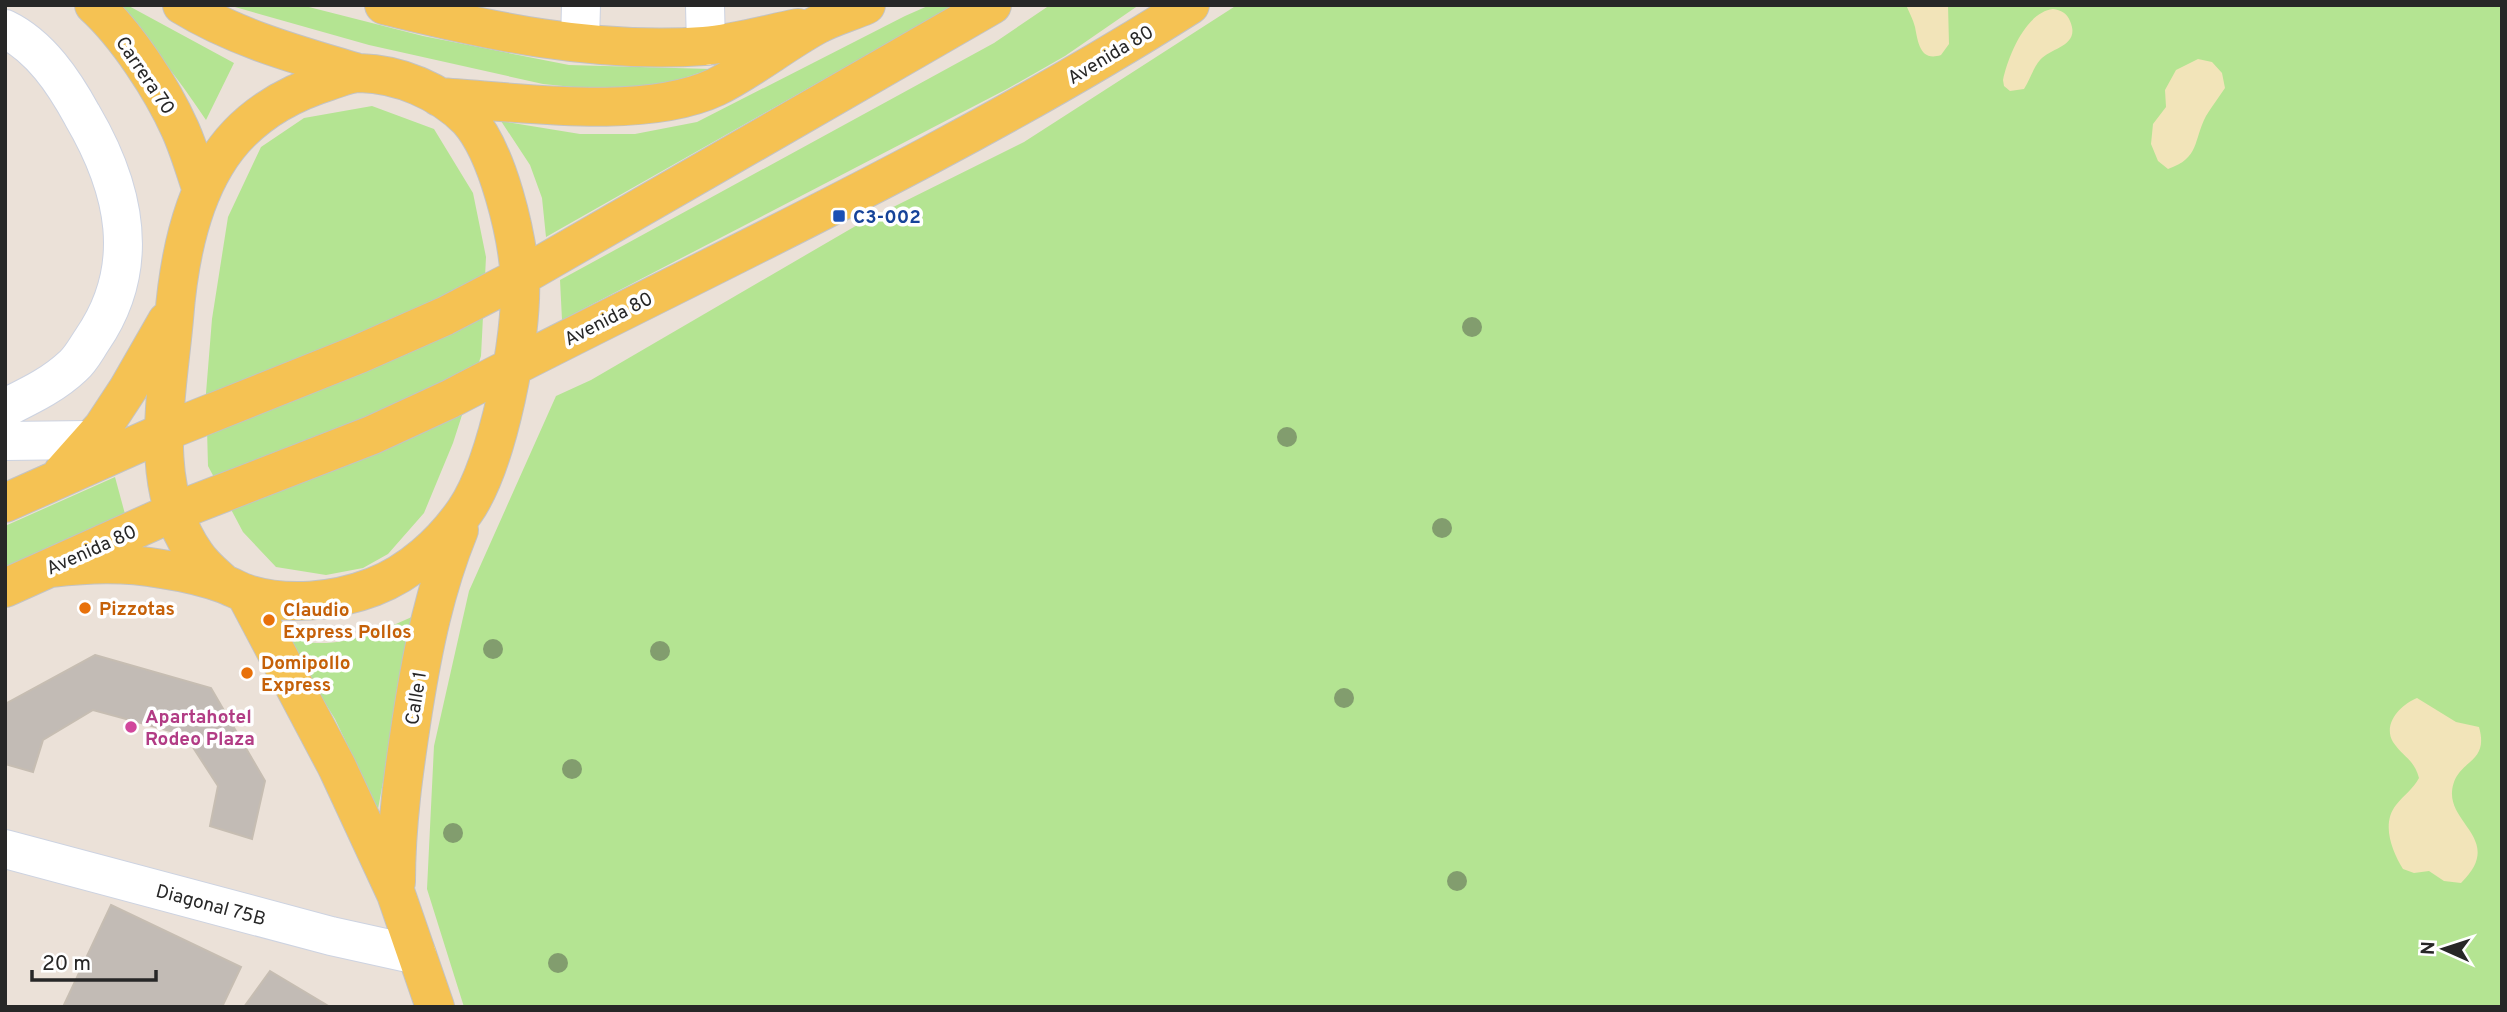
<svg xmlns="http://www.w3.org/2000/svg" width="2507" height="1012" viewBox="0 0 2507 1012" font-family="Overpass,sans-serif">
  <style>
    .green { fill: #b4e492 }
    .sand { fill: #f2e4b9 }
    .building { fill: #c2bbb5; stroke: #c6bdb2; stroke-width: 2 }
    .lines { fill: none; stroke-linecap: round; stroke-linejoin: round }
    .minor-casing { stroke: #cdd3e1; stroke-width: 40 }
    .major-casing { stroke: #c3c3c3; stroke-width: 40 }
    .minor { stroke: #fff; stroke-width: 38 }
    .major { stroke: #f5c253; stroke-width: 38 }
    .tree { fill: #829d6e }
    .transit-dot { fill: #1a4fb4; stroke: #fff; stroke-width: 2.5 }
    .food-dot { fill: #e8710a; stroke: #fff; stroke-width: 2.5 }
    .hotel-dot { fill: #d1479c; stroke: #fff; stroke-width: 2.5 }
    .labels { text-anchor: middle; stroke-width: 7; stroke-linejoin: round; paint-order: stroke }
    .street-label { font-size: 19px; fill: #272727; stroke: #fff }
    .transit-label { font-size: 19px; font-weight: bold; fill: #164399; stroke: #fff; text-anchor: start }
    .food-label { font-size: 19px; font-weight: bold; fill: #c56008; stroke: #fff; text-anchor: start }
    .hotel-label { font-size: 19px; font-weight: bold; fill: #b23c85; stroke: #fff; text-anchor: start }
  </style>
  <rect width="100%" height="100%" fill="#ebe1d8"/>
  <!-- green -->
  <path class="green" d="M111 5H127L234 63 206 120C178 78 148 39 111 5Z
    M228 5H301L423 36 569 65 711 69 663 85 612 91 543 84 369 45Z
    M930 5H955L546 237 542 198 530 165 501 121 580 134H635L697 122 905 16Z
    M1050 5H1139L1065 56 1007 89 562 320 560 280 994 43Z
    M1237 5H2502V1007H464L427 889 434 746 469 591 556 396 591 380 859 224 1024 142Z
    M372 106 434 129 473 193 486 257 481 356 453 443 424 513 388 554 363 568 326 575 276 567 243 532 208 466 206 393 212 319 228 217 261 147 304 118Z
    M115 477 125 514 5 569V526Z
    M414 616 378 809 335 719 284 636C294 638 306 643 317 643 351 644 383 630 414 616Z"/>
  <!-- sand -->
  <path class="sand" d="M1906 5H1948L1949 44 1941 55C1920 62 1918 42 1915 27 1913 19 1909 12 1906 5Z
    M2053 9C2061 10 2067 13 2070 21 2081 46 2052 47 2040 60 2033 68 2030 80 2024 89L2010 91 2004 86 2003 80C2008 56 2026 12 2053 9Z
    M2198 59 2212 62 2222 73 2225 88C2219 97 2212 106 2206 116 2193 141 2200 158 2168 169L2158 161 2151 144 2153 124 2166 107 2165 90 2176 70Z
    M2417 698 2456 722 2479 727C2490 766 2455 758 2452 792 2450 825 2504 841 2461 883L2444 881 2429 871 2414 873 2403 869C2392 851 2381 824 2396 805 2404 795 2413 789 2419 778 2414 759 2403 757 2393 742 2382 723 2402 704 2417 698Z"/>
  <!-- building -->
  <path class="building" d="M95 655 211 688 265 781 252 839 210 826 218 786 185 735 93 710 43 740 33 772 5 764V704Z
    M111 905 241 967 222 1007H63Z
    M270 971 330 1007H244Z"/>
  <g class="lines">
    <!-- minor casing -->
    <g class="minor-casing">
      <path id="minor" d="M705 5 706 46
        M5 29C40 46 64 82 82 115 125 188 143 266 92 340 86 349 81 359 73 366 53 385 29 396 5 408
        M580 42 581 5
        M5 441 90 440
        M5 849 331 936 417 955"/>
    </g>
    <!-- major casing -->
    <g class="major-casing">
      <path id="major" d="M94 5C127 35 162 89 180 129 189 149 195 170 202 191
        M182 5C236 38 295 54 355 72
        M384 5C488 31 596 54 704 46 736 43 768 34 798 28
        M439 97C518 102 644 121 716 87 751 70 782 44 817 25 832 17 850 12 866 5
        M63 472 103 427 128 389 167 321
        M5 503 164 432 359 354 445 316 520 277 992 5
        M50 568C90 564 121 562 162 569 182 572 205 577 224 584 232 587 239 591 247 594 287 606 334 602 373 587 410 573 443 543 465 511 498 464 523 336 520 278 517 234 498 152 468 119 440 91 399 74 360 73 349 73 339 78 329 81 281 96 241 121 215 165 188 210 178 267 174 319 167 396 147 486 195 554 202 565 213 574 223 583
        M5 588 174 512 372 435 450 399C698 270 954 155 1190 5
        M245 593 337 767 396 894 435 1007
        M396 882C396 824 404 769 413 711 423 648 435 589 459 530"/>
    </g>
    <!-- minor -->
    <use href="#minor" class="minor"/>
    <!-- major -->
    <use href="#major" class="major"/>
  </g>
  <!-- trees -->
  <g class="tree">
    <circle cx="1472" cy="327" r="10"/>
    <circle cx="1287" cy="437" r="10"/>
    <circle cx="1442" cy="528" r="10"/>
    <circle cx="493" cy="649" r="10"/>
    <circle cx="660" cy="651" r="10"/>
    <circle cx="1344" cy="698" r="10"/>
    <circle cx="572" cy="769" r="10"/>
    <circle cx="453" cy="833" r="10"/>
    <circle cx="1457" cy="881" r="10"/>
    <circle cx="558" cy="963" r="10"/>
  </g>
  <!-- markers -->
  <rect class="transit-dot" x="832" y="209" width="14" height="14" rx="3.5"/>
  <g class="food-dot">
    <circle cx="85" cy="608" r="7"/>
    <circle cx="269" cy="620" r="7"/>
    <circle cx="247" cy="673" r="7"/>
  </g>
  <circle class="hotel-dot" cx="131" cy="727" r="7"/>
  <g class="labels">
    <!-- street labels -->
    <g class="street-label">
      <text transform="translate(1110 54) rotate(-31)" y="7">Avenida 80</text>
      <text transform="translate(146 75) rotate(56)" y="7">Carrera 70</text>
      <text transform="translate(608 318) rotate(-27)" y="7">Avenida 80</text>
      <text transform="translate(91 549) rotate(-24)" y="7">Avenida 80</text>
      <text transform="translate(415 698) rotate(-81)" y="7">Calle 1</text>
      <text transform="translate(211 904) rotate(15)" y="7">Diagonal 75B</text>
    </g>
    <!-- transit labels -->
    <g class="transit-label">
      <text x="853" y="223">C3-002</text>
    </g>
    <!-- food labels -->
    <g class="food-label">
      <text x="99" y="615">Pizzotas</text>
      <text x="283" y="616">Claudio<tspan x="283" dy="22">Express Pollos</tspan></text>
      <text x="261" y="669">Domipollo<tspan x="261" dy="22">Express</tspan></text>
    </g>
    <!-- hotel labels -->
    <g class="hotel-label">
      <text x="145" y="723">Apartahotel<tspan x="145" dy="22">Rodeo Plaza</tspan></text>
    </g>
  </g>
  <!-- border -->
  <rect width="2507" height="1012" fill="none" stroke="#272727" stroke-width="14"/>
  <!-- north arrow -->
  <g transform="translate(2444 949) rotate(273)" stroke="#ffffff" stroke-width="5" paint-order="stroke">
  <path d="M0-5L12 26L0 18L-12 26Z" fill="#272727"/>
  <text y="-10" font-size="19" font-weight="bold" text-anchor="middle" fill="#272727">N</text>
  </g>
  <!-- scale -->
  <path d="M32 970v10h124v-10" fill="none" stroke="#272727" stroke-width="3.5"/>
  <text x="42" y="970" font-size="21" fill="#272727" stroke="#ffffff" stroke-width="5" paint-order="stroke">20 m</text>
</svg>
